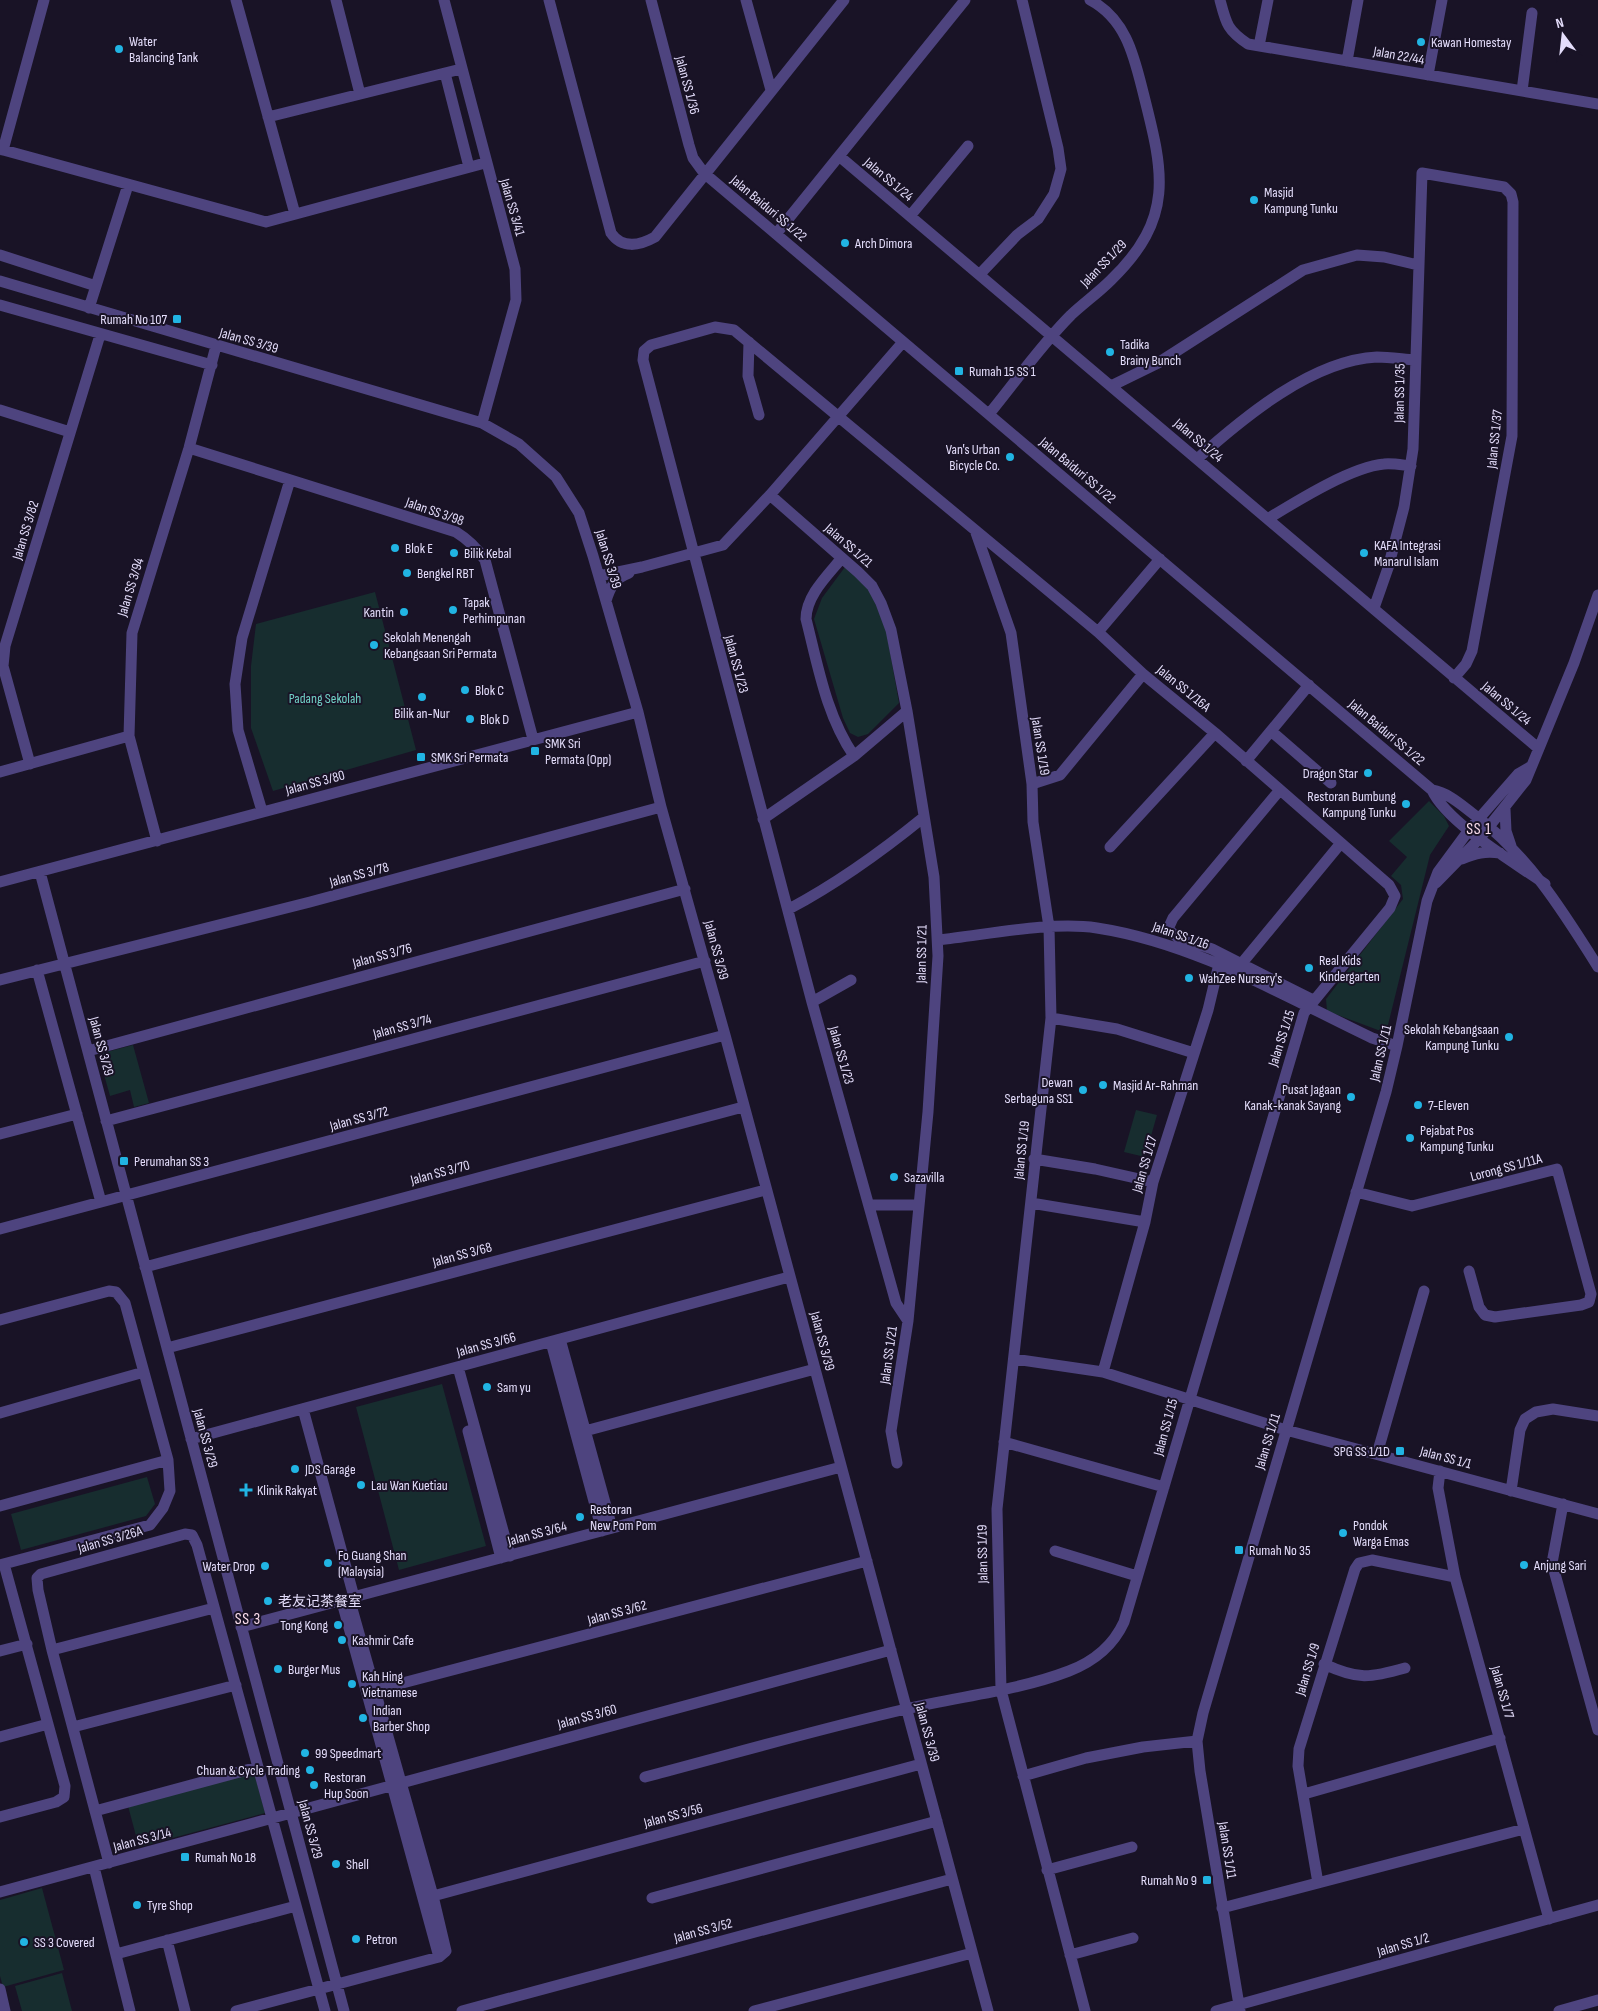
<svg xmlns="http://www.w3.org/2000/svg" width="1598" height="2011" viewBox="0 0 1598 2011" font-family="'Sofia Sans Condensed','Noto Sans SC',sans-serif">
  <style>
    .green { fill: #172d2f }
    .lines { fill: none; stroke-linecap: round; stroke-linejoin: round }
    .minor { stroke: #4e447f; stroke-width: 11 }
    .poi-dot { fill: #21b4e3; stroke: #191326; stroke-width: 2 }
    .labels { text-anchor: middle; stroke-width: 4; stroke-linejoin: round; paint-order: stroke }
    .poi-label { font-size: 14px; fill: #e4ddfb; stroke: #191326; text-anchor: start }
    .street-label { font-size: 14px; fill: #e4ddfb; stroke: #191326 }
    .park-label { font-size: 14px; fill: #71d2c7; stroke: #191326 }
    .quarter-label { font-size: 16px; letter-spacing: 1px; fill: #fbdeed; stroke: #191326 }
  </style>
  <rect width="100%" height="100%" fill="#191326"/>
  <!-- green -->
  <path class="green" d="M845 567 868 586 886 629 899 703 868 734 858 737 850 733 843 718 814 619 822 598Z
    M375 592 416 750 273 791 251 728V666L256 624Z
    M1429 801 1444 816 1449 826 1430 855 1386 1033 1327 1011 1326 999 1403 899 1401 885 1391 876 1407 857 1389 841Z
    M133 1045 149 1103 134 1107 130 1090 110 1096 100 1060 103 1053Z
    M1136 1110 1157 1115 1145 1157 1124 1152Z
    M442 1384 486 1546 399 1570 356 1407Z
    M147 1477 155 1504 146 1516 21 1550 11 1514Z
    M254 1772 265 1813 139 1847 128 1806Z
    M42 1888 64 1970 3 1987 0 1976V1900Z
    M62 1973 72 2011H22L15 1986Z"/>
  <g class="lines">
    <!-- minor -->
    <path class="minor" d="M236 0 295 214
      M336 0 360 94
      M444 0 515 269 516 300 482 423
      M549 0 611 233C622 249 639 246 655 237L844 0
      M651 0 689 145 693 158 704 173 1432 790C1447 823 1514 862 1545 884
      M746 0 771 90
      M1220 0C1226 23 1227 30 1248 44L1598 104
      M1259 46 1268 0
      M1347 61 1358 0
      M445 73 469 167
      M1428 75 1442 0
      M1522 91 1532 13
      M268 117 461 69
      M0 149 266 222 485 163
      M3 150 44 0
      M839 156 1538 748
      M910 216 968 146
      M776 234 965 0
      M0 255 96 286
      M980 274 1017 235 1038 219 1054 194 1061 169 1058 148 1022 0
      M0 281 482 423 519 444 556 477 579 513 593 556 638 712 661 807 725 1035 988 2011
      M0 305 212 365
      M89 308 128 185
      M749 342 748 376 759 415
      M1111 386 1158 363 1303 270 1357 255 1384 257 1418 265
      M0 410 70 432
      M989 414C1016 381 1041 345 1071 315 1084 303 1099 292 1111 280 1176 217 1163 171 1143 92 1134 56 1126 19 1090 0
      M189 448 456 532C469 540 477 548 485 560L533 739
      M1197 459C1243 418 1312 360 1377 357 1389 357 1402 359 1415 360
      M770 495 858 572 872 586 881 603 891 630 907 711 934 877 938 956 928 1112 908 1321 891 1431 897 1463
      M1269 518C1297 501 1351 467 1384 464 1392 463 1402 465 1411 466
      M975 530 1011 633 1032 784 1033 822 1049 927 1051 1018 997 1509 1001 1690 1085 2011
      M841 559C827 576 806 596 806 619 818 666 826 715 854 756
      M599 576 642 567 723 545 770 495 903 342
      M606 601C610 587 615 578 629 573
      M1374 608 1388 568 1404 507 1413 449 1422 173 1504 187 1511 194 1513 202 1512 436 1472 651 1466 664 1454 678
      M1098 632 1160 559
      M1271 731 1331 783
      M1246 761 1309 685
      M30 764 3 666 5 646 100 335
      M0 772 129 736
      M1032 784 1060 775 1143 674
      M1432 790C1448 793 1459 803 1472 813 1528 855 1561 908 1598 967
      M1279 791 1173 918 1168 929 1177 937 1212 949 1313 1000
      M1505 809 1506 831 1511 846
      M262 811 238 730 235 684 242 638 290 480
      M763 819 854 756 907 711
      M157 841 129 736 132 633 189 448 216 346
      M1110 847 1215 733
      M1462 859C1476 853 1485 851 1500 853
      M40 872 344 2011
      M0 882 638 712
      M1436 883 1480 838 1526 780 1574 663 1598 595
      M789 909C838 883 881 852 924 817
      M938 940C986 935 1050 921 1097 928 1195 943 1284 996 1372 1038L1397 1046
      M1242 963 1341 843
      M37 970 101 1202
      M0 980 310 902 661 807
      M812 1002 851 980
      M1051 1018 1117 1029 1194 1053
      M88 1051 685 889
      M106 1121 705 961
      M0 1134 77 1114
      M1034 1159 1095 1169 1153 1182
      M1356 1192 1412 1206 1557 1169 1591 1294 1589 1302 1581 1305 1495 1317 1485 1315 1479 1307 1469 1271
      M1031 1203 1145 1222
      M869 1205H919
      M0 1229 725 1035
      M145 1267 743 1107
      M0 1320 109 1291 116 1292 125 1303 168 1460 170 1491 163 1508 150 1525 0 1565
      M560 1339 612 1528
      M551 1342 602 1531
      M167 1348 765 1190
      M1014 1359 1103 1372 1286 1430 1598 1514
      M458 1367 510 1556
      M1103 1372 1145 1222 1153 1182 1208 1010 1219 964
      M303 1409 354 1597
      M0 1413 144 1372
      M468 1431 501 1558
      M585 1431 815 1369
      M191 1439 789 1277
      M1004 1442 1164 1487
      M1377 1454 1424 1291
      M1440 1471 1438 1488 1455 1577 1549 1919
      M1511 1491 1520 1430 1525 1419 1536 1412 1553 1409 1598 1416
      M1563 1504 1552 1563 1598 1730
      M0 1506 168 1460
      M1055 1551 1137 1576
      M342 1602 439 1957
      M241 1627 841 1467
      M52 1650 214 1608
      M0 1651 27 1644
      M1324 1664C1358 1680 1370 1678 1405 1668
      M376 1690 867 1561
      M73 1727 236 1685
      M0 1737 48 1724
      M1023 1776 1086 1758 1143 1747 1197 1741
      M645 1777C732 1754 819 1729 906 1709 960 1696 1017 1691 1069 1671 1095 1661 1113 1646 1124 1622L1304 1013 1390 908 1395 896 1389 885 1215 733 1143 674 1098 632 734 330 715 327 651 345 644 351 643 360 812 1002 896 1303 908 1321
      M1304 1794 1500 1738
      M95 1811 258 1767
      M0 1817 56 1802 64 1797 65 1786 4 1564
      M109 1863 52 1650 38 1590 37 1578 41 1574 185 1534 192 1535 197 1545 325 2011
      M94 1867 130 2011
      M1047 1870 1132 1847
      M1318 1883 1298 1766 1299 1749 1355 1569 1359 1563 1372 1560 1455 1577
      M0 1892 891 1650
      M433 1896 921 1764
      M652 1898 937 1821
      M1222 1908 1524 1829
      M167 1940 185 2011
      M116 1954 296 1906
      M1070 1955 1133 1938
      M0 1989 5 2011
      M236 2011 439 1957 446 1951 433 1896 349 1598
      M462 2011 952 1879
      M754 2011 972 1953
      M1216 2011 1598 1905
      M1240 2011 1200 1771 1197 1741 1203 1713 1386 1092 1397 1046 1427 901 1438 872 1469 830 1518 774 1530 767
      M1559 2011 1598 2000"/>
  </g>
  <!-- markers -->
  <g class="poi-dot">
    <circle cx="1421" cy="42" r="5"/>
    <circle cx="119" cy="49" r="5"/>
    <circle cx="1254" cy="200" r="5"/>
    <circle cx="845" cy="243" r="5"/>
    <rect x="172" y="314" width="10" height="10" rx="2.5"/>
    <circle cx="1110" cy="352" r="5"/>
    <rect x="954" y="366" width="10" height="10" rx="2.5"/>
    <circle cx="1010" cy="457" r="5"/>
    <circle cx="395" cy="548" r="5"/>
    <circle cx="454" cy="553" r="5"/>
    <circle cx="1364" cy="553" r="5"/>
    <circle cx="407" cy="573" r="5"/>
    <circle cx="453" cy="610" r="5"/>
    <circle cx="404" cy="612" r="5"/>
    <circle cx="374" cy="645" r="5"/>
    <circle cx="465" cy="690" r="5"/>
    <circle cx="422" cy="697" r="5"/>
    <circle cx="470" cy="719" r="5"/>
    <rect x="530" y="746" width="10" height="10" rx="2.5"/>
    <rect x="416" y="752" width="10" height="10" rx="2.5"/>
    <circle cx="1368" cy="773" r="5"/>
    <circle cx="1406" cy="804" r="5"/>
    <circle cx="1309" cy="968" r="5"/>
    <circle cx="1189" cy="978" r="5"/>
    <circle cx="1509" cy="1037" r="5"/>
    <circle cx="1103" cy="1085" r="5"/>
    <circle cx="1083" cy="1090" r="5"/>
    <circle cx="1351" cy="1097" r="5"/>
    <circle cx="1418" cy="1105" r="5"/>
    <circle cx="1410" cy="1138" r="5"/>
    <rect x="119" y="1156" width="10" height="10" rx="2.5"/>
    <circle cx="894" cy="1177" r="5"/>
    <circle cx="487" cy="1387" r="5"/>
    <rect x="1395" y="1446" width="10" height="10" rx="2.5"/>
    <circle cx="295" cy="1469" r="5"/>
    <circle cx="361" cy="1485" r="5"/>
    <path d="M243.5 1482.5h5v5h5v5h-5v5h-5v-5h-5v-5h5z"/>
    <circle cx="580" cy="1517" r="5"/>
    <circle cx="1343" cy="1533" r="5"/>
    <rect x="1234" y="1545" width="10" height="10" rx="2.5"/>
    <circle cx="328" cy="1563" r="5"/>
    <circle cx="1524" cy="1565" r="5"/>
    <circle cx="265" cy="1566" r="5"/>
    <circle cx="268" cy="1601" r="5"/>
    <circle cx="338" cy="1625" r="5"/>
    <circle cx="342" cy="1640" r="5"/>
    <circle cx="278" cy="1669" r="5"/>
    <circle cx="352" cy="1684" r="5"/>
    <circle cx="363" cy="1718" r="5"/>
    <circle cx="305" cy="1753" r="5"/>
    <circle cx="310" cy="1770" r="5"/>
    <circle cx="314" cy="1785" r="5"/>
    <rect x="180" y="1852" width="10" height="10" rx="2.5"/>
    <circle cx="336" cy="1864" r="5"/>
    <rect x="1202" y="1875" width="10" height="10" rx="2.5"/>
    <circle cx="137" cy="1905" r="5"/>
    <circle cx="356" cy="1939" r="5"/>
    <circle cx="24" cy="1942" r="5"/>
  </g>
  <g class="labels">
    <!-- poi labels -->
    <g class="poi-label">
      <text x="129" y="46">Water<tspan x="129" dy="16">Balancing Tank</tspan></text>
      <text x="1431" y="47">Kawan Homestay</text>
      <text x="1264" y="197">Masjid<tspan x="1264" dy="16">Kampung Tunku</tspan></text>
      <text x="855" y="248">Arch Dimora</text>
      <text x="167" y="324" text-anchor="end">Rumah No 107</text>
      <text x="1120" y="349">Tadika<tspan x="1120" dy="16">Brainy Bunch</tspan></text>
      <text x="969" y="376">Rumah 15 SS 1</text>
      <text x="1000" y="454" text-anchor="end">Van's Urban<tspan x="1000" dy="16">Bicycle Co.</tspan></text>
      <text x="1374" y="550">KAFA Integrasi<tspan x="1374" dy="16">Manarul Islam</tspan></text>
      <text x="405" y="553">Blok E</text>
      <text x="464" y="558">Bilik Kebal</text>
      <text x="417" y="578">Bengkel RBT</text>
      <text x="463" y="607">Tapak<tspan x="463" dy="16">Perhimpunan</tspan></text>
      <text x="394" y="617" text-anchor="end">Kantin</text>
      <text x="384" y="642">Sekolah Menengah<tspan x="384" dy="16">Kebangsaan Sri Permata</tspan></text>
      <text x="475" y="695">Blok C</text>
      <text x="422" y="718" text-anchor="middle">Bilik an-Nur</text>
      <text x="480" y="724">Blok D</text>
      <text x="545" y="748">SMK Sri<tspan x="545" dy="16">Permata (Opp)</tspan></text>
      <text x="431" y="762">SMK Sri Permata</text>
      <text x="1358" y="778" text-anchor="end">Dragon Star</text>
      <text x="1396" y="801" text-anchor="end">Restoran Bumbung<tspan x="1396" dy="16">Kampung Tunku</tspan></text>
      <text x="1319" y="965">Real Kids<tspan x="1319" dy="16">Kindergarten</tspan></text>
      <text x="1199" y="983">WahZee Nursery's</text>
      <text x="1499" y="1034" text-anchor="end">Sekolah Kebangsaan<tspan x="1499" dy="16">Kampung Tunku</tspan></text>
      <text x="1073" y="1087" text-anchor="end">Dewan<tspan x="1073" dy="16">Serbaguna SS1</tspan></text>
      <text x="1113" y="1090">Masjid Ar-Rahman</text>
      <text x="1341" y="1094" text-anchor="end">Pusat Jagaan<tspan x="1341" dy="16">Kanak-kanak Sayang</tspan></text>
      <text x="1428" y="1110">7-Eleven</text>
      <text x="1420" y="1135">Pejabat Pos<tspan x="1420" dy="16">Kampung Tunku</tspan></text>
      <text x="134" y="1166">Perumahan SS 3</text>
      <text x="904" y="1182">Sazavilla</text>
      <text x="497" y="1392">Sam yu</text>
      <text x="1390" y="1456" text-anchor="end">SPG SS 1/1D</text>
      <text x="305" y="1474">JDS Garage</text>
      <text x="371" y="1490">Lau Wan Kuetiau</text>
      <text x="257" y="1495">Klinik Rakyat</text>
      <text x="590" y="1514">Restoran<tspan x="590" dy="16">New Pom Pom</tspan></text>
      <text x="1353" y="1530">Pondok<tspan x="1353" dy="16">Warga Emas</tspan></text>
      <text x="1249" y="1555">Rumah No 35</text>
      <text x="338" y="1560">Fo Guang Shan<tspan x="338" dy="16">(Malaysia)</tspan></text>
      <text x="1534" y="1570">Anjung Sari</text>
      <text x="255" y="1571" text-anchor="end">Water Drop</text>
      <text x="278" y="1606">老友记茶餐室</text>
      <text x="328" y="1630" text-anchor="end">Tong Kong</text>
      <text x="352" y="1645">Kashmir Cafe</text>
      <text x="288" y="1674">Burger Mus</text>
      <text x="362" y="1681">Kah Hing<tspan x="362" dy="16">Vietnamese</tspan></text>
      <text x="373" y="1715">Indian<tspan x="373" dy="16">Barber Shop</tspan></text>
      <text x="315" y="1758">99 Speedmart</text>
      <text x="300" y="1775" text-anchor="end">Chuan &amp; Cycle Trading</text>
      <text x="324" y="1782">Restoran<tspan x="324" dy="16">Hup Soon</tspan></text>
      <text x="195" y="1862">Rumah No 18</text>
      <text x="346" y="1869">Shell</text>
      <text x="1197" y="1885" text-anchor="end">Rumah No 9</text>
      <text x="147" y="1910">Tyre Shop</text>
      <text x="366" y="1944">Petron</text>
      <text x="34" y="1947">SS 3 Covered</text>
    </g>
    <!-- street labels -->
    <g class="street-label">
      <text transform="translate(1399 55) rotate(10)" y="5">Jalan 22/44</text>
      <text transform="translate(688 85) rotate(75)" y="5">Jalan SS 1/36</text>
      <text transform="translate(889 179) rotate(40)" y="5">Jalan SS 1/24</text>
      <text transform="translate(513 207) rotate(74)" y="5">Jalan SS 3/41</text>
      <text transform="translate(769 208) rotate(40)" y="5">Jalan Baiduri SS 1/22</text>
      <text transform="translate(1103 263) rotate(-46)" y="5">Jalan SS 1/29</text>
      <text transform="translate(249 340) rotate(16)" y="5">Jalan SS 3/39</text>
      <text transform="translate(1399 393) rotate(-89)" y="5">Jalan SS 1/35</text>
      <text transform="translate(1494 439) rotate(-84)" y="5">Jalan SS 1/37</text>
      <text transform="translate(1199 440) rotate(40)" y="5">Jalan SS 1/24</text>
      <text transform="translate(1078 470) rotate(40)" y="5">Jalan Baiduri SS 1/22</text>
      <text transform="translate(435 511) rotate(19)" y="5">Jalan SS 3/98</text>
      <text transform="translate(25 530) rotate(-73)" y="5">Jalan SS 3/82</text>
      <text transform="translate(849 545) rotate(41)" y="5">Jalan SS 1/21</text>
      <text transform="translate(609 559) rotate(73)" y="5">Jalan SS 3/39</text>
      <text transform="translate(130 587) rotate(-73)" y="5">Jalan SS 3/94</text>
      <text transform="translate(737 664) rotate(75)" y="5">Jalan SS 1/23</text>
      <text transform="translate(1184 688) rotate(39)" y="5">Jalan SS 1/16A</text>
      <text transform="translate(1507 703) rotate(40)" y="5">Jalan SS 1/24</text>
      <text transform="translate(1387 732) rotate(40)" y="5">Jalan Baiduri SS 1/22</text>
      <text transform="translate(1041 746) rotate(81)" y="5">Jalan SS 1/19</text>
      <text transform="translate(315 782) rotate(-15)" y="5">Jalan SS 3/80</text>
      <text transform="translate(359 874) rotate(-15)" y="5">Jalan SS 3/78</text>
      <text transform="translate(1181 935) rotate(19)" y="5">Jalan SS 1/16</text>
      <text transform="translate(717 950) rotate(75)" y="5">Jalan SS 3/39</text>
      <text transform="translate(921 954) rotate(-89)" y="5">Jalan SS 1/21</text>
      <text transform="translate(382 955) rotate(-15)" y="5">Jalan SS 3/76</text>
      <text transform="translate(402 1026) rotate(-15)" y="5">Jalan SS 3/74</text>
      <text transform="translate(1281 1038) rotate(-72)" y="5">Jalan SS 1/15</text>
      <text transform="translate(102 1046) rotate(75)" y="5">Jalan SS 3/29</text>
      <text transform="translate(1380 1053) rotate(-77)" y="5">Jalan SS 1/11</text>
      <text transform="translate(842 1055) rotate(74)" y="5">Jalan SS 1/23</text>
      <text transform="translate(359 1118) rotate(-15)" y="5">Jalan SS 3/72</text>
      <text transform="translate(1021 1150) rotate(-84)" y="5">Jalan SS 1/19</text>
      <text transform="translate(1144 1164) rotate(-74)" y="5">Jalan SS 1/17</text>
      <text transform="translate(1506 1167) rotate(-15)" y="5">Lorong SS 1/11A</text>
      <text transform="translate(440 1172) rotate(-15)" y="5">Jalan SS 3/70</text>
      <text transform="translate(462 1254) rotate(-15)" y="5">Jalan SS 3/68</text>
      <text transform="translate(823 1341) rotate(75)" y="5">Jalan SS 3/39</text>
      <text transform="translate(486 1344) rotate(-15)" y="5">Jalan SS 3/66</text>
      <text transform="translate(888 1355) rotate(-82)" y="5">Jalan SS 1/21</text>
      <text transform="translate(1165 1427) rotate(-75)" y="5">Jalan SS 1/15</text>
      <text transform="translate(206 1438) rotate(75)" y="5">Jalan SS 3/29</text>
      <text transform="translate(1267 1441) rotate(-73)" y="5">Jalan SS 1/11</text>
      <text transform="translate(1446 1457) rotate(15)" y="5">Jalan SS 1/1</text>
      <text transform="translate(537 1533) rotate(-15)" y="5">Jalan SS 3/64</text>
      <text transform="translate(110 1539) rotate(-16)" y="5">Jalan SS 3/26A</text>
      <text transform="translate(982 1554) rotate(-91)" y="5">Jalan SS 1/19</text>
      <text transform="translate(617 1612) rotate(-15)" y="5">Jalan SS 3/62</text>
      <text transform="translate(1307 1669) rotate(-73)" y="5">Jalan SS 1/9</text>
      <text transform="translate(1503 1692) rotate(74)" y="5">Jalan SS 1/7</text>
      <text transform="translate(587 1716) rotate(-15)" y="5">Jalan SS 3/60</text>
      <text transform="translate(928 1732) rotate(75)" y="5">Jalan SS 3/39</text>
      <text transform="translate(673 1815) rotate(-15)" y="5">Jalan SS 3/56</text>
      <text transform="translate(311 1829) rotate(75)" y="5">Jalan SS 3/29</text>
      <text transform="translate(142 1839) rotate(-15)" y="5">Jalan SS 3/14</text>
      <text transform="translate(1228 1850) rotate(81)" y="5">Jalan SS 1/11</text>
      <text transform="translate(703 1930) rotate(-15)" y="5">Jalan SS 3/52</text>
      <text transform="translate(1403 1944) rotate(-16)" y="5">Jalan SS 1/2</text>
    </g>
    <!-- park labels -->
    <g class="park-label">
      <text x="325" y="703">Padang Sekolah</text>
    </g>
    <!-- quarter labels -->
    <g class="quarter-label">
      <text x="1479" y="834">SS 1</text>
      <text x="248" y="1624">SS 3</text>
    </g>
  </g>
  <!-- north arrow -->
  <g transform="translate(1563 35) rotate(345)" stroke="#191326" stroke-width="4" paint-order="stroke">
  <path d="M0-4L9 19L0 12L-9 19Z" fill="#e4ddfb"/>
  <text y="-8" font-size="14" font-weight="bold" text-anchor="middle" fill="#e4ddfb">N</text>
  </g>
</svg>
